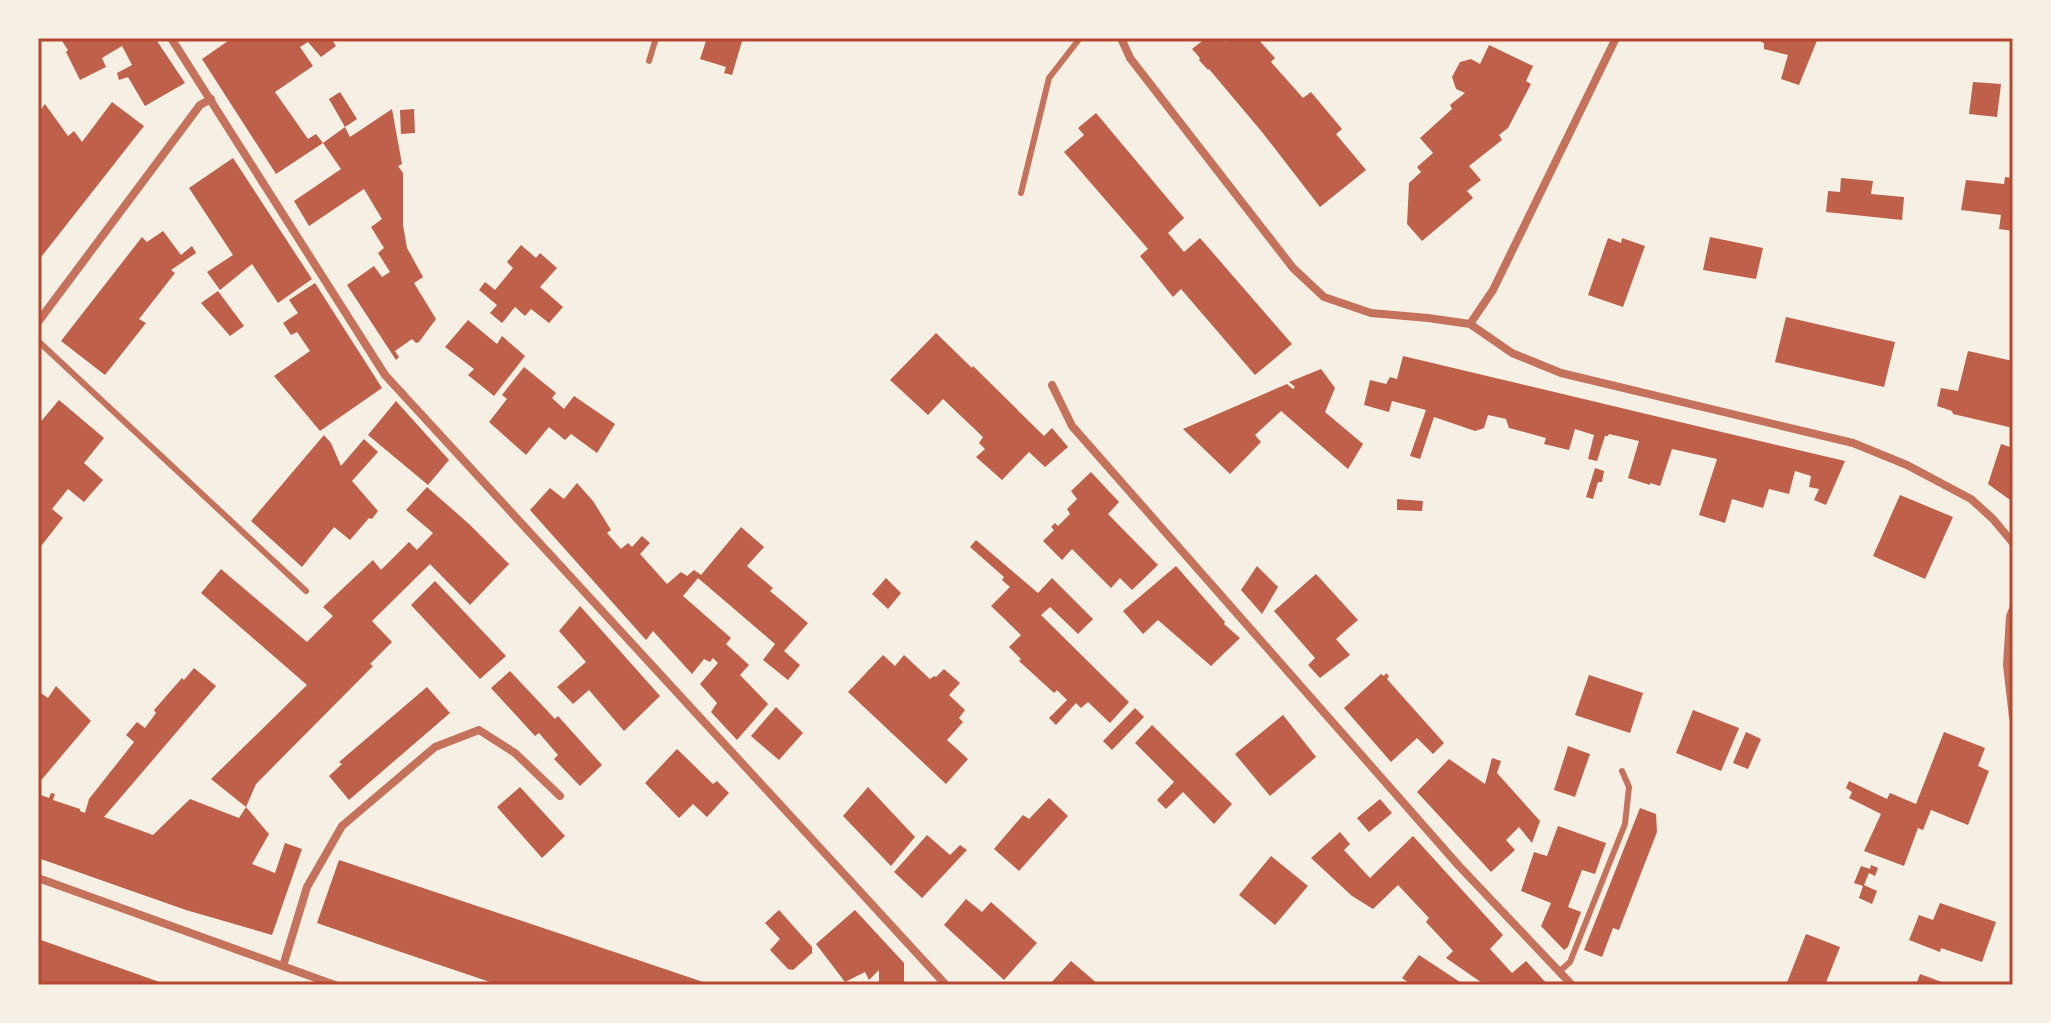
<svg xmlns="http://www.w3.org/2000/svg" width="2051" height="1023" viewBox="0 0 2051 1023" font-family="Poppins,sans-serif">
  <style>
    .building { fill: #bf614a }
    .lines { fill: none; stroke-linecap: round; stroke-linejoin: round }
    .service { stroke: #c5725c; stroke-width: 6 }
    .minor { stroke: #c5725c; stroke-width: 8 }
    .neatline { fill: none; stroke: #b5482f; stroke-width: 3 }
  </style>
  <rect width="100%" height="100%" fill="#f6efe4"/>
  <!-- building -->
  <path class="building" d="M67 38H155L185 83 145 106 128 77 119 80 117 73 132 65 122 46 102 58 106 67 80 80 66 52 68 50 62 41Z
    M226 38H331L336 46 321 57 308 42 300 47 313 66 275 92 308 139 316 134 323 143 276 174 202 59 228 41Z
    M707 38H743L732 75 724 73 726 67 700 59Z
    M1206 38H1221L1225 42 1229 38H1257L1275 58 1271 62 1303 98 1311 92 1342 129 1336 134 1366 170 1320 207 1262 132 1209 69 1208 70 1199 60 1200 58 1192 49Z
    M1762 38H1818L1799 85 1781 79 1788 55 1764 49V43L1761 42Z
    M1489 45 1533 66 1526 81 1531 84 1508 128 1499 135 1502 140 1469 166 1481 180 1467 191 1473 198 1422 241 1407 224 1409 183 1421 172 1417 167 1433 153 1420 138 1452 109 1450 105 1465 93 1456 89 1452 77 1460 62 1471 59 1480 64Z
    M1973 82 2001 84 1997 117 1969 114Z
    M340 92 357 119 345 127 329 99Z
    M112 102 144 126 38 261V113L45 104 68 136 74 131 82 142Z
    M392 109 402 164 398 166 403 173V225L407 248 423 277 414 283 436 319 419 342 416 343 412 339 395 351 399 357 396 360 347 285 374 266 382 277 390 272 378 253 384 248 371 227 382 219 364 189 309 226 294 201 341 169 323 143 345 127 350 137Z
    M414 109 415 133 401 134 400 110Z
    M1096 113 1184 218 1168 233 1184 252 1200 238 1292 344 1255 375 1181 289 1173 297 1140 256 1148 249 1064 152 1084 135 1078 128Z
    M233 158 312 279 278 303 252 264 220 290 207 272 233 255 189 188Z
    M2005 177 2013 178V231L1999 229 2001 215 1961 210 1966 180 2004 184Z
    M1841 178 1873 181 1871 194 1904 197 1902 220 1826 212 1828 191 1840 192Z
    M163 231 181 255 192 246 196 253 171 270 175 273 139 319 146 323 105 375 61 341 142 237 147 242Z
    M1710 237 1763 248 1756 279 1703 270Z
    M1608 238 1621 243 1622 238 1645 246 1623 307 1588 295Z
    M521 245 536 258 540 253 557 268 540 287 563 307 549 323 531 309 525 316 515 307 502 323 490 313 497 305 479 290 485 282 495 290 513 268 507 262Z
    M315 283 382 388 320 431 274 376 310 351 297 332 291 335 283 323 298 313 289 300Z
    M218 291 244 326 230 336 201 303Z
    M1786 317 1895 342 1884 387 1775 362Z
    M468 320 497 344 502 336 525 356 494 396 468 375 474 369 445 347Z
    M936 333 972 368 973 366 1044 436 1052 428 1068 447 1045 467 1029 452 1002 480 976 457 985 449 979 443 983 437 943 399 928 415 890 380Z
    M1968 351 2013 361V428L1953 414 1952 411 1937 406 1941 388 1958 391Z
    M1403 356 1726 433 1845 461 1826 505 1814 500 1819 489 1809 487 1811 476 1795 471 1789 494 1769 489 1763 508 1732 499 1725 523 1699 515 1717 459 1672 449 1660 486 1650 483V485L1628 478 1639 441 1609 434 1608 436H1605L1597 461 1588 459 1594 435 1575 429 1569 450 1544 444 1546 438 1509 428 1506 419 1488 415 1484 428 1475 431 1434 417 1420 459 1410 456 1426 410 1392 401 1389 412 1364 405 1370 380 1386 384 1390 377 1397 379Z
    M524 367 556 393 552 398 564 409 574 396 615 424 597 453 571 434 565 440 549 427 526 455 489 422 507 399 502 395Z
    M1321 369 1335 388 1325 412 1363 444 1348 469 1281 411 1255 435 1261 442 1230 474 1183 429 1287 384 1293 389 1295 387 1289 382Z
    M59 400 104 438 84 463 103 480 84 502 68 489 52 509 63 518 38 550V425Z
    M396 401 449 460 428 485 368 435Z
    M324 435 331 443 341 466 364 439 378 452 352 481 378 511 372 519 369 518 350 540 334 527 302 567 251 521Z
    M2001 444 2013 448V502L1988 484Z
    M1595 468 1604 471 1602 482H1598L1593 499 1586 497Z
    M1091 472 1119 502 1108 514 1158 565 1132 590 1120 578 1111 588 1072 549 1062 560 1043 541 1054 530 1051 527 1055 523 1058 526 1070 514 1067 509 1077 499 1071 491Z
    M577 483 593 501 611 530 607 533 621 549 628 543 632 547 642 536 650 543 640 554 667 584 681 572 687 576 694 570 701 575 741 527 764 547 747 566 773 588 770 591 808 623 784 651 800 665 788 680 763 660 775 644 698 578 683 596 731 638 726 644 749 665 740 675 768 704 737 740 711 712 717 703 700 684 718 663 713 658 710 662 704 659 692 674 653 631 646 640 530 510 550 488 564 499Z
    M427 487 469 524 509 564 470 605 430 564 372 621 392 642 370 664 373 666 256 784 246 807 211 779 307 685 201 593 221 569 307 642 333 616 323 607 373 560 381 570 409 542 417 550 433 533 406 510Z
    M1900 495 1953 517 1925 579 1873 556Z
    M1397 499 1423 501 1422 511 1397 510Z
    M976 540 1038 593 1052 578 1093 619 1078 634 1050 607 1041 615 1129 702 1110 723 1088 702 1081 708 1076 703 1056 725 1049 718 1067 700 1057 690 1054 693 1019 661 1021 659 1009 647 1021 635 991 606 1010 587 1002 580 1004 577 970 547Z
    M1176 566 1225 622 1224 624 1240 638 1211 666 1158 620 1143 634 1123 611Z
    M1257 566 1278 587 1262 614 1241 590Z
    M1316 574 1358 620 1336 639 1350 655 1320 678 1308 665 1315 658 1274 611Z
    M886 578 901 593 888 609 872 594Z
    M435 581 506 656 480 679 411 605Z
    M580 606 660 696 624 731 589 690 573 704 557 687 586 662 559 631Z
    M883 655 895 666 904 655 930 679 934 676 936 677 944 669 960 683 949 695 965 710 959 718 963 722 947 740 968 759 946 784 848 692Z
    M194 668 216 686 104 817 153 835 190 799 239 818 246 807 269 834 252 864 275 873 285 843 302 849 272 935 186 910 38 858V794L49 798 51 793 55 794 53 800 80 809V811L85 813 89 799 134 742 126 735 137 722 145 728 156 713 154 710 182 678 184 680Z
    M510 671 555 719 558 716 602 765 580 786 554 759 558 755 539 733 535 736 491 688Z
    M1386 673 1389 676 1387 679 1444 743 1433 754 1417 738 1391 762 1344 708 1381 674 1384 676Z
    M1589 675 1643 693 1630 733 1575 715Z
    M56 686 91 721 38 784V691L48 698Z
    M427 687 450 713 349 800 329 776 342 764 339 762Z
    M776 707 803 733 779 760 751 736Z
    M1135 708 1144 717 1112 750 1103 741Z
    M1693 710 1739 728 1721 771 1676 753Z
    M1283 715 1316 757 1270 796 1235 754Z
    M1152 725 1232 804 1214 824 1183 792 1166 809 1157 800 1174 782 1135 743Z
    M1746 732 1761 739 1748 769 1733 763Z
    M1944 732 1985 748 1978 766 1989 771 1968 825 1931 810 1923 830 1918 828 1904 866 1864 851 1881 814 1849 798 1852 792 1846 788 1849 781 1887 799 1890 793 1916 804Z
    M1568 746 1590 754 1575 797 1554 790Z
    M677 749 713 784 717 781 729 793 707 817 693 804 679 818 645 783Z
    M1492 758 1501 761 1497 773 1540 821 1532 843 1519 827 1506 840 1515 850 1491 872 1417 792 1449 759 1485 784Z
    M520 787 565 836 542 858 497 807Z
    M868 787 915 837 891 866 843 816Z
    M1049 798 1068 816 1019 871 994 849 1023 815 1029 819Z
    M1380 799 1392 813 1369 832 1357 818Z
    M1640 808 1656 814 1657 832 1619 930 1613 928 1602 957 1584 950Z
    M1558 826 1606 843 1595 874 1582 870 1568 907 1581 912 1568 947 1564 950 1541 926 1551 903 1521 891 1534 852 1547 856Z
    M1340 832 1350 844 1344 850 1370 878 1413 836 1503 935 1490 949 1512 973 1526 961 1548 985H1485L1446 958 1453 951 1426 922 1429 918 1398 885 1373 909 1352 896 1311 858Z
    M927 835 950 855 960 845 967 850 922 898 894 872Z
    M1271 856 1308 886 1275 925 1239 895Z
    M339 860 567 936 712 985H499L395 950 317 923Z
    M1871 865 1878 868 1875 876 1869 873 1864 885 1877 891 1872 904 1859 898 1863 886 1854 883 1861 866 1870 869Z
    M966 899 982 912 991 902 1037 943 1004 980 944 925Z
    M1940 903 1996 922 1982 962 1941 948 1940 952 1909 940 1919 915 1933 920Z
    M779 910 812 947V953L793 970 788 969 770 950 780 939 765 923Z
    M855 910 904 963V985H879V970L869 980 865 972 845 982 816 944Z
    M1806 934 1840 947 1831 970 1825 985H1786Z
    M38 939 168 985H38Z
    M1419 955 1460 982 1464 985H1412L1402 978Z
    M1071 961 1099 985H1049Z
    M1920 974 1950 985H1916Z"/>
  <g class="lines">
    <!-- service -->
    <path class="service" d="M649 61 656 38
      M1021 193 1049 78 1080 38
      M38 341 306 591
      M1560 971 1570 962 1625 824 1629 787 1622 771"/>
    <!-- minor -->
    <path class="minor" d="M171 38 385 375 946 985
      M1121 38 1130 58 1293 268 1324 297 1371 313 1428 318 1470 324 1512 353 1561 373 1853 443 1907 465 1971 499 1993 519 2013 543
      M38 322 200 105 211 99
      M1470 324 1493 290 1616 38
      M1052 385 1072 426 1459 866 1572 985
      M2013 609 2010 616 2007 665 2013 717
      M38 878 335 985
      M283 966 307 887 342 826 435 747 479 730 515 753 560 796"/>
  </g>
  <!-- border -->
  <rect width="2051" height="1023" fill="none" stroke="#f6efe4" stroke-width="80"/>
  <rect x="40" y="40" width="1971" height="943" class="neatline"/>
</svg>
